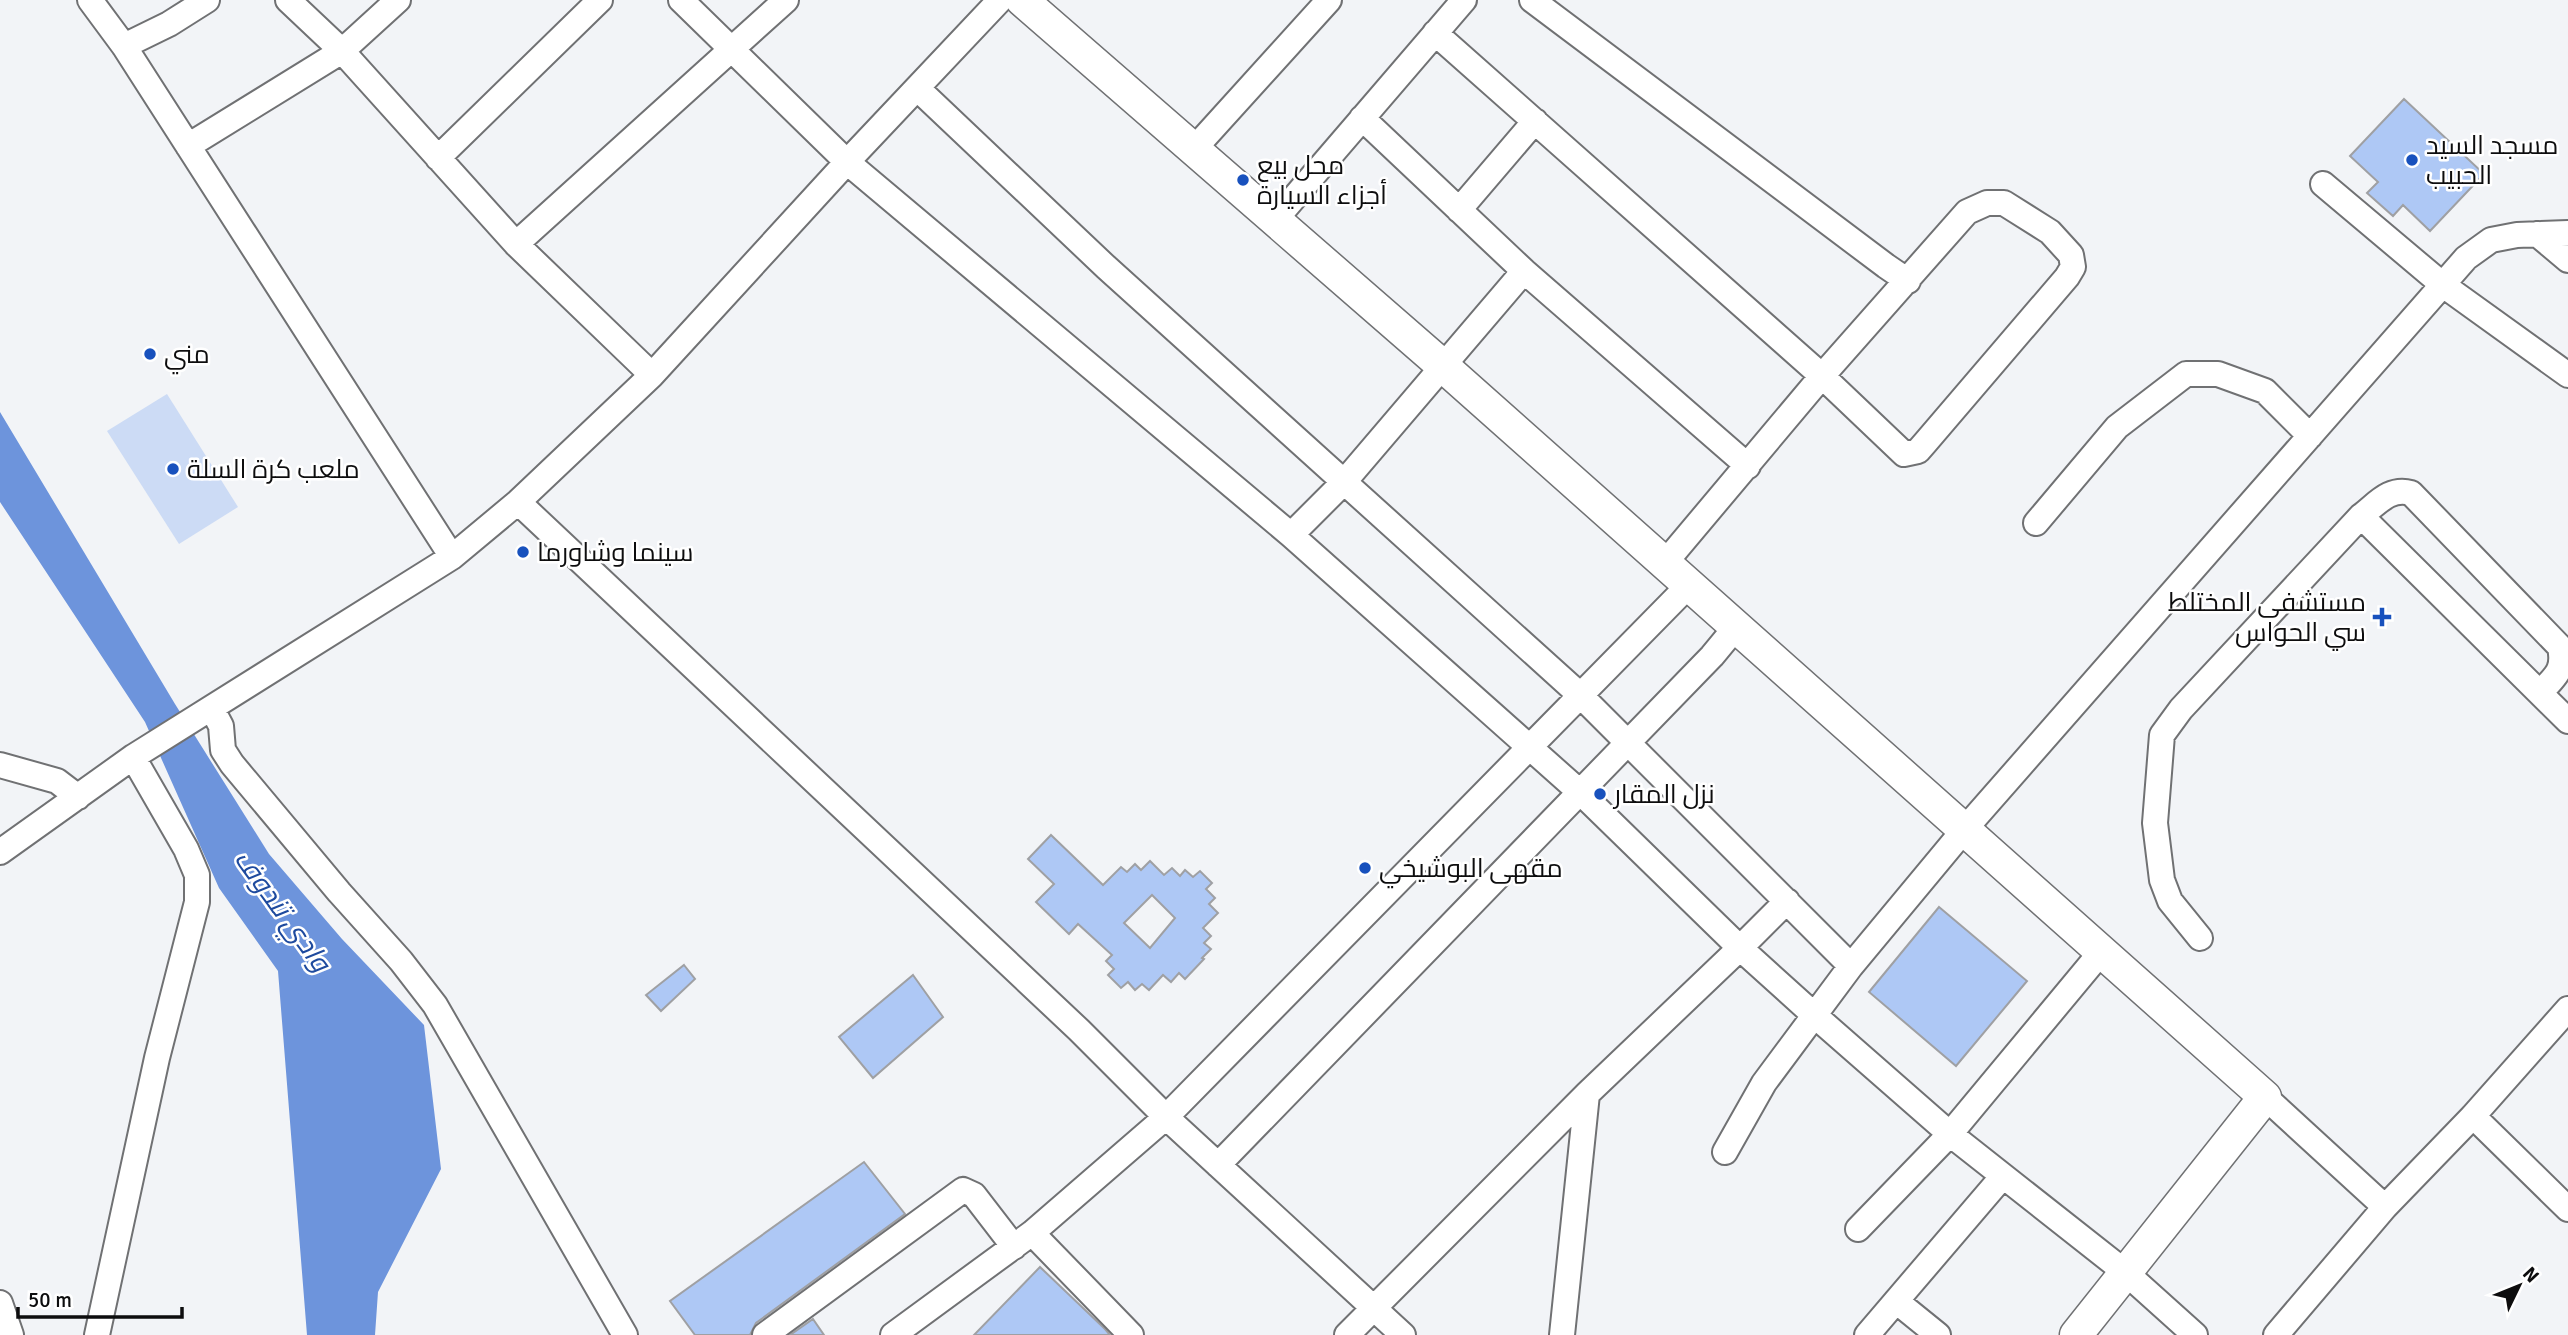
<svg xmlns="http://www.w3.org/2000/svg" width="2568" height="1335" viewBox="0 0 2568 1335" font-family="Signika,Cairo,sans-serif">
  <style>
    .green { fill: #ccdbf5 }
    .water { fill: #6d94dc }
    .building { fill: #aec8f5; stroke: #9fa0a3; stroke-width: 2; fill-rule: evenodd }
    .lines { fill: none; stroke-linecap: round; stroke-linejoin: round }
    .minor-casing { stroke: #707173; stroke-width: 28 }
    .major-casing { stroke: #707173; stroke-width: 35 }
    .minor { stroke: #fff; stroke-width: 24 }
    .major { stroke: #fff; stroke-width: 32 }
    .poi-dot { fill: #1851bd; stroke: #fff; stroke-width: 2.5 }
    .labels { text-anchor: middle; stroke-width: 5; stroke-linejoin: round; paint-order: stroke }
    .poi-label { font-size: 26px; fill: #0d0d0e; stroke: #fff; text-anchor: start }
    .water-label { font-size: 28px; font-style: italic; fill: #1e4a9e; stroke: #fff }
  </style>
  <rect width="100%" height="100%" fill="#f2f4f7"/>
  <!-- green -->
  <path class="green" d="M167 394 238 507 179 544 107 431Z"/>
  <!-- water -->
  <path class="water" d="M0 412 175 704 269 854 342 939 424 1025 441 1169 378 1292 375 1335H307L278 971 219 888 145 722 0 502Z"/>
  <!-- building -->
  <path class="building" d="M2404 99 2484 174 2430 231 2403 205 2393 216 2367 193 2378 182 2350 156Z
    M1051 835 1103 885 1121 867 1127 872 1135 864 1141 870 1150 861 1164 875 1172 868 1180 876 1185 870 1193 877 1200 871 1212 883 1206 889 1215 898 1209 904 1218 913 1203 928 1211 936 1204 943 1211 949 1202 958 1204 959 1185 979 1179 973 1171 982 1163 975 1149 990 1142 984 1135 990 1128 982 1121 988 1108 975 1114 969 1106 961 1112 955 1078 924 1069 934 1036 902 1054 884 1028 859ZM1152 895 1175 918 1150 948 1124 923Z
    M1939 907 2027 981 1956 1066 1869 992Z
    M684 965 695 979 661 1011 646 995Z
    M913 975 943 1017 873 1078 839 1037Z
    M864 1162 905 1214 756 1323 750 1335H695L670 1301Z
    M1040 1267 1105 1329 1110 1335H974Z
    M813 1319 824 1335H790Z"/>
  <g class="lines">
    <!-- minor casing -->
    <g class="minor-casing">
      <path id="minor" d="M90 0 124 46 452 557
        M288 0 342 51 516 244 652 375
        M681 0 847 162 1291 535 1581 793 1740 948 1813 1014 1950 1134 2125 1272 2195 1335
        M1532 0 1886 266 1908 281
        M1435 33 1822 376 1904 454 1918 451 1925 443 2067 277 2073 267 2071 255 2050 232 2004 203H1987L1967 212 1822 376 1664 564
        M124 46 169 24 207 0
        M918 89 1106 267 1580 695 1851 966
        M1362 118 1524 271 1748 466
        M188 146 342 51 398 0
        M1194 149 1329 0
        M438 158 600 0
        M2323 184 2443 285 2568 375
        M1459 210 1535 121
        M1275 220 1464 0
        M2537 234 2568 260
        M516 244 786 0
        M518 502 1079 1030 1166 1117 1403 1335
        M2361 516 2568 721
        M2036 523 2117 427 2186 374H2218L2265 391 2310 436
        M1291 535 1344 482 1524 271
        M212 709 221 726 223 750 232 764 339 892 401 961 435 1005 625 1335
        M0 765 57 781 78 797
        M0 852 133 757 452 557 518 502 652 375 847 162 1000 0
        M2200 938 2170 901 2162 880 2155 823 2162 735 2181 709 2361 516C2377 504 2389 487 2411 493L2560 647C2565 671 2555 676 2540 693
        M2265 1097 2385 1207
        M2473 1116 2568 1209
        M1725 1152 1764 1083 1851 966 1964 830 2466 258 2491 240 2517 235 2568 233
        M1218 1165 1712 656 1736 627
        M1858 1229 1950 1134 2102 951
        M1032 1233 1131 1335
        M1896 1301 1938 1335
        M0 1303 11 1335
        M97 1335 157 1058 197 902V875L186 849 133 757
        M765 1335 963 1190 974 1195 1014 1247
        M893 1335 1032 1233 1166 1117 1688 586
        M1347 1335 1587 1094 1740 948 1787 901
        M1562 1335 1587 1094
        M1867 1335 2003 1176
        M2276 1335 2385 1207 2473 1116 2568 1009"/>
    </g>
    <!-- major casing -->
    <g class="major-casing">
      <path id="major" d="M1022 0 1444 367 2265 1097 2076 1335"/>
    </g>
    <!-- minor -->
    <use href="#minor" class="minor"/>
    <!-- major -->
    <use href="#major" class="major"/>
  </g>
  <!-- markers -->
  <g class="poi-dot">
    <circle cx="2412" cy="160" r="7"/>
    <circle cx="1243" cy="180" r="7"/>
    <circle cx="150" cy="354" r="7"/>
    <circle cx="173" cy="469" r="7"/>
    <circle cx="523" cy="552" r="7"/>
    <path d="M2378.5 606.5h7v7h7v7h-7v7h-7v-7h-7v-7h7z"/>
    <circle cx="1600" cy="794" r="7"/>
    <circle cx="1365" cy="868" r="7"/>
  </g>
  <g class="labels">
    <!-- poi labels -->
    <g class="poi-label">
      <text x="2426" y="154">مسجد السيد<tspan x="2426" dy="30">الحبيب</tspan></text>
      <text x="1257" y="174">محل بيع<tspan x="1257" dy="30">أجزاء السيارة</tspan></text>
      <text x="164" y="363">مني</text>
      <text x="187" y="478">ملعب كرة السلة</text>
      <text x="537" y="561">سينما وشاورما</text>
      <text x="2366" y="611" text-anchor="end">مستشفى المختلط<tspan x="2366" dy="30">سي الحواس</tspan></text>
      <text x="1614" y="803">نزل المقار</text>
      <text x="1379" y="877">مقهى البوشيخي</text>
    </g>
    <!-- water labels -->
    <g class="water-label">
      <text transform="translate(283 910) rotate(54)" y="10">وادي تندوف</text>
    </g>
  </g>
  <!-- north arrow -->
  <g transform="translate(2519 1286) rotate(47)" stroke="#ffffff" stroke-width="5" paint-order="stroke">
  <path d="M0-5L12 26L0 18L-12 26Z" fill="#0d0d0e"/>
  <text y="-10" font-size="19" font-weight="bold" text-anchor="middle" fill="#0d0d0e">N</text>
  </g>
  <!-- scale -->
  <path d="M18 1307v10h164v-10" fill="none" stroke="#0d0d0e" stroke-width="3.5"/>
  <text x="28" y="1307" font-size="21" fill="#0d0d0e" stroke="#ffffff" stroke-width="5" paint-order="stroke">50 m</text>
</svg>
